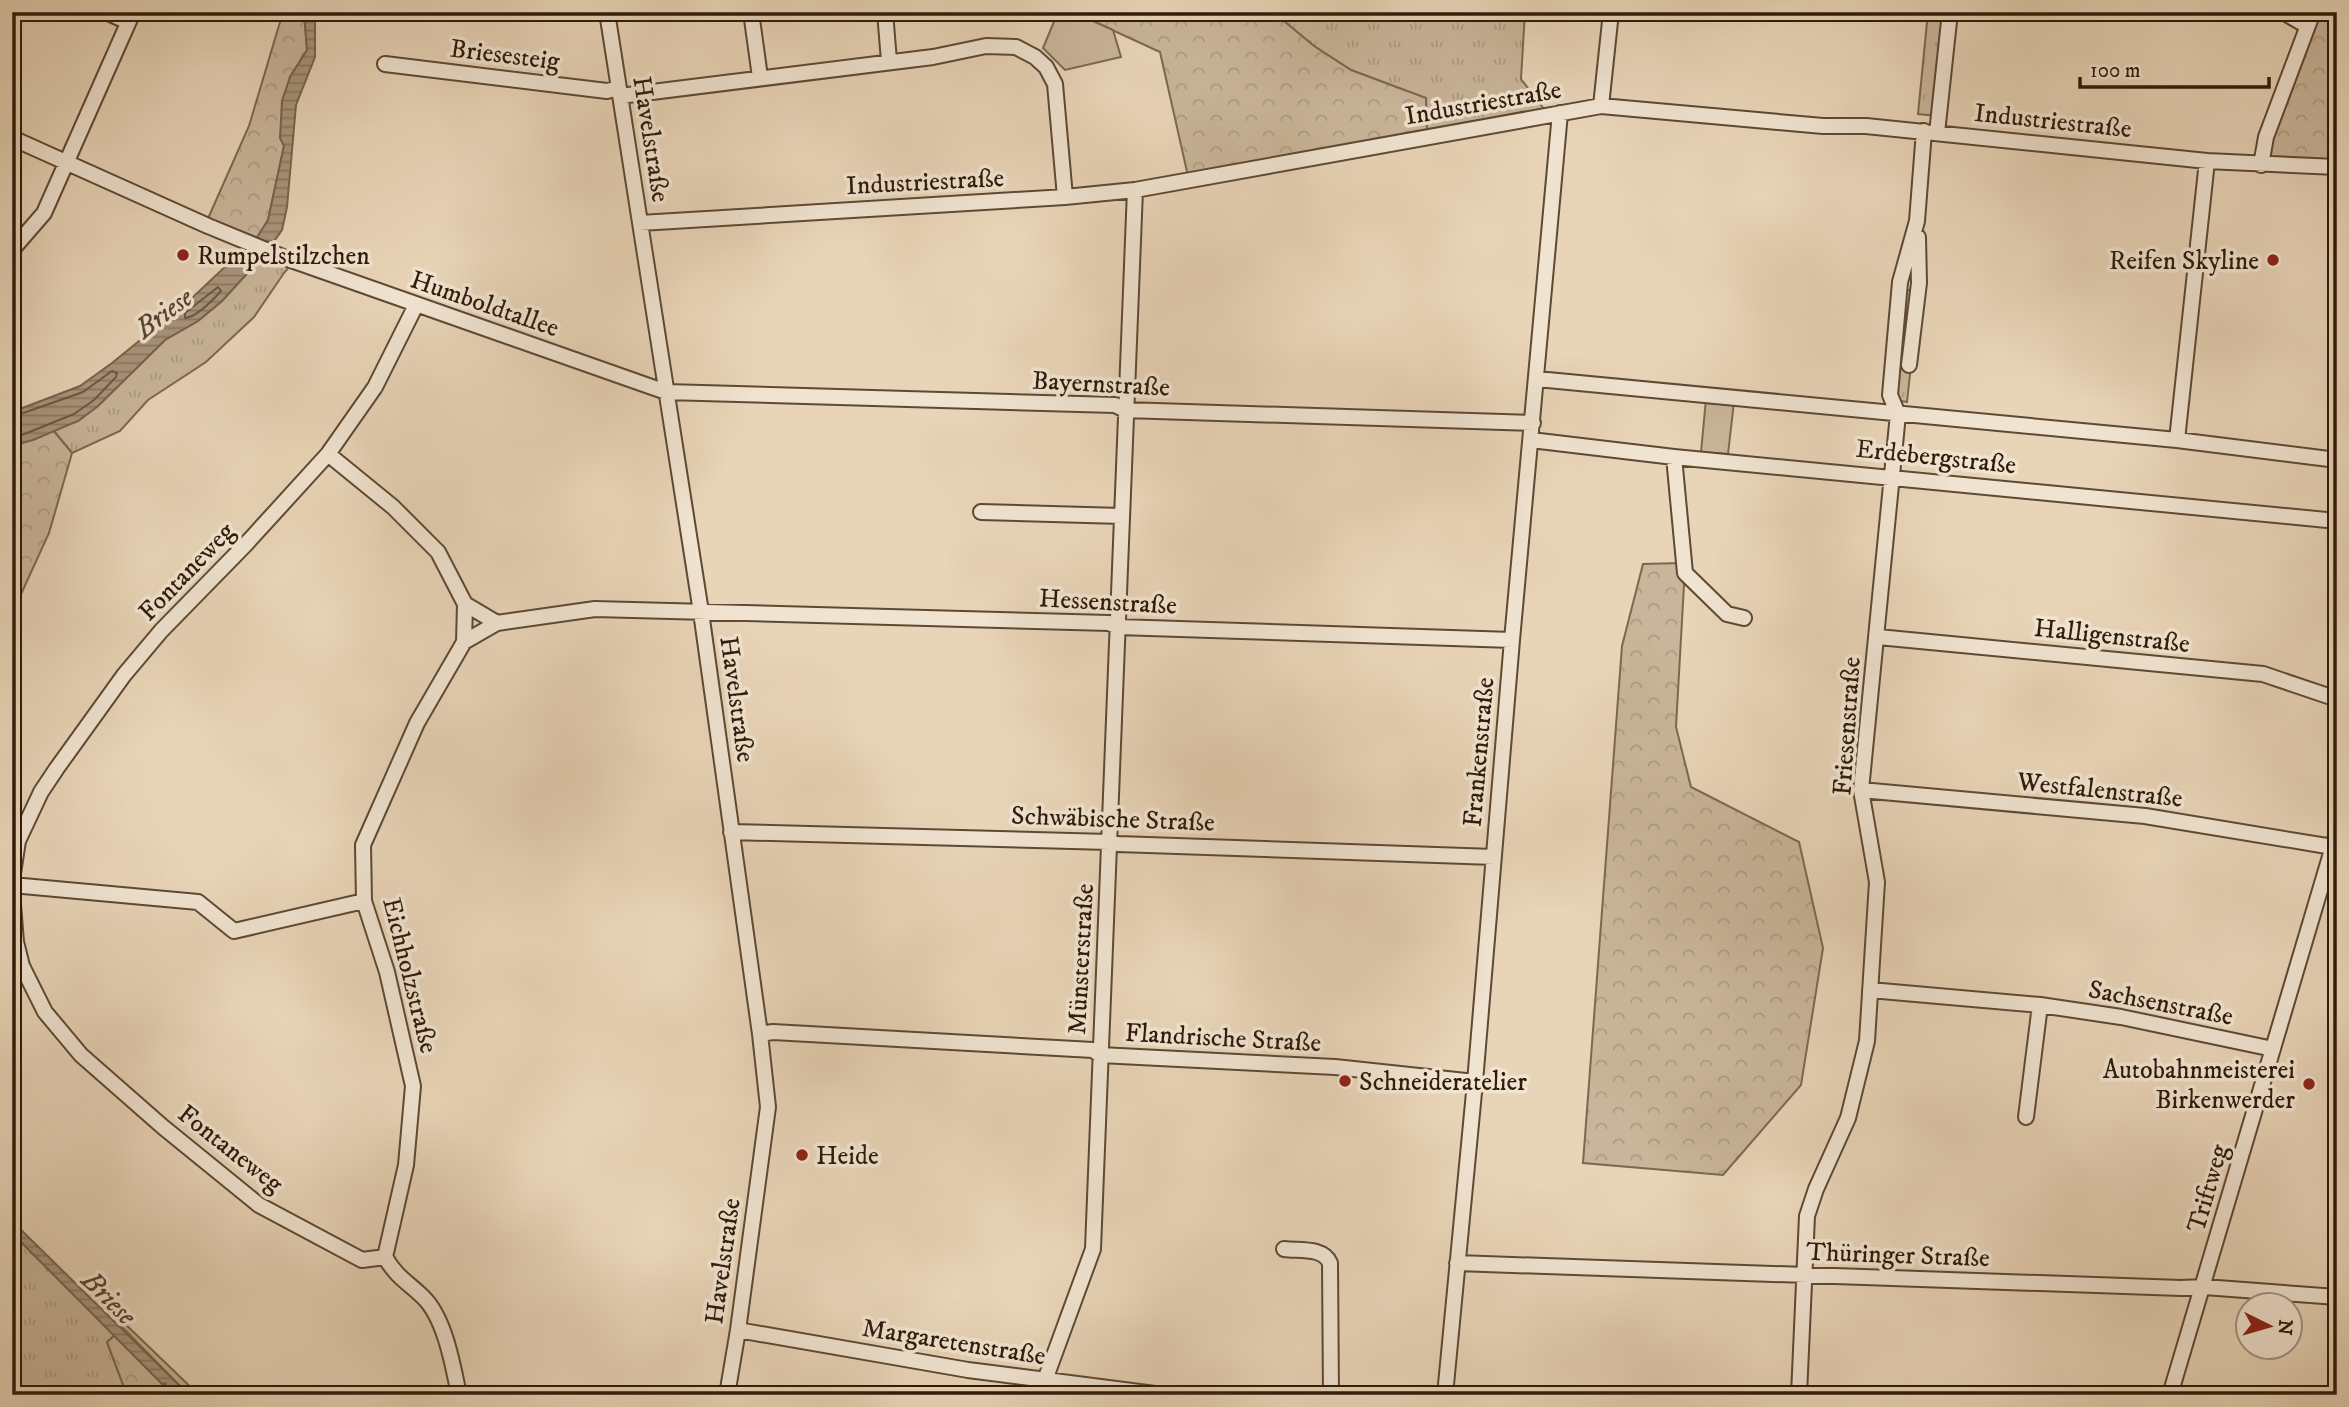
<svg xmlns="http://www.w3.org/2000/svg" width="2349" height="1407" viewBox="0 0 2349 1407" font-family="'IM FELL DW Pica',serif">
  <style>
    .grass { fill: url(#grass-tufts); stroke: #7c6851; stroke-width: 2 }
    .forest { fill: url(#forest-crowns); stroke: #7c6851; stroke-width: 2 }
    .park { fill: #c9b599; stroke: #7c6851; stroke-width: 2 }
    .water { fill: url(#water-rules); stroke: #78644e; stroke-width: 2 }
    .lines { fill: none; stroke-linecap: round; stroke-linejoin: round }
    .shore { stroke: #6c5842; stroke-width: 2 }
    .stream { stroke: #78644e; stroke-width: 3.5 }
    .minor-casing { stroke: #5d4934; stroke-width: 18 }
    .minor { stroke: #f0e3d0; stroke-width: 14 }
    .poi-dot { fill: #8f2418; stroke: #f0e3d0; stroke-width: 2.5 }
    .labels { text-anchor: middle; stroke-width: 7; stroke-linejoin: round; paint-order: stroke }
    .street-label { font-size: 26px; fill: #2f1b09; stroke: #f0e3d0 }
    .poi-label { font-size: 26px; fill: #2f1b09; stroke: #f0e3d0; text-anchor: start }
    .water-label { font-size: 28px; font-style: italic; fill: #5a4631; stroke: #f0e3d0 }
  </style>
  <defs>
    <pattern id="grass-tufts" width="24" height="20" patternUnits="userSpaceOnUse" patternTransform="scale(1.75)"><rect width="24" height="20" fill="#c9b599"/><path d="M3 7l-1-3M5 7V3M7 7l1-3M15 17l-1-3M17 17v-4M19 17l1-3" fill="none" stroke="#ad9b82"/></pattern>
    <pattern id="forest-crowns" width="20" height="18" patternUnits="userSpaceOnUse" patternTransform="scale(1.75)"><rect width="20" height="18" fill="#c9b599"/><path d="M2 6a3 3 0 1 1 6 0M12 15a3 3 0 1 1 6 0" fill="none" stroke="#ad9b82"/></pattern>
    <pattern id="water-rules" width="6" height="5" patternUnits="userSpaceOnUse" patternTransform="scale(1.75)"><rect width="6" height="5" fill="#a9957c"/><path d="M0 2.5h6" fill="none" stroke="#8a7964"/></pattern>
  </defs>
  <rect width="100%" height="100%" fill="#e8d4b7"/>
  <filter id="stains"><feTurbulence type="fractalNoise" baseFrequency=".00286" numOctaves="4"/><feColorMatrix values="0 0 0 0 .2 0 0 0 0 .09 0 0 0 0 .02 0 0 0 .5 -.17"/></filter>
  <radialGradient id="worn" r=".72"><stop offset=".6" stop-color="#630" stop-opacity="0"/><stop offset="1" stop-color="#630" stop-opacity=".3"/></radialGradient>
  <!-- grass -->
  <path class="grass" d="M1273 12H1525L1521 79 1547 113 1427 134 1425 98 1351 70 1314 46Z
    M1928 12H1946L1936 116 1918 114Z
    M265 254 296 259 284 273 254 317 206 362 148 400 120 431 72 453 53 430 78 421 98 406 165 340 198 321 222 301Z
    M1905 290H1911L1905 365 1910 374 1907 402 1895 400Z
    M12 1233 115 1335 107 1342 127 1395H12Z"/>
  <!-- forest -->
  <path class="forest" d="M283 12H304L307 50 290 77 284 146 268 220 254 243 206 223 249 126Z
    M1073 12H1273L1314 46 1351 70 1426 98 1427 134 1188 176 1160 52Z
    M2320 12H2337V161L2269 159 2273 137Z
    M53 430 72 453 49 533 12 614V446Z
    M1682 563 1684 585 1676 727 1691 787 1799 842 1823 948 1801 1085 1723 1175 1583 1163 1622 646 1643 564Z
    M121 1320 199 1395H189L119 1324Z
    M115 1335 173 1395H127L107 1342Z"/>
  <!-- park -->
  <path class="park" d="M1058 12H1073L1113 30 1121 57 1065 70 1043 48Z
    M1706 399 1734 402 1728 454 1701 452Z"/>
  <!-- water -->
  <path class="water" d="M304 12H315V57L296 105 287 207 282 230 265 254 222 301 198 321 165 340 98 406 78 421 33 440 12 446V412L80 386 112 363 192 298 229 263 250 248 268 220 284 146 280 138 282 101 290 77 307 50Z
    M12 1221 189 1395H173L12 1233Z"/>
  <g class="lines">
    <!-- shore -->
    <path class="shore" d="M218 287 221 291C212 301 197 317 185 318V313Z
      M12 417 83 392 112 371 117 373 116 377 94 400 74 414 12 439"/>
    <!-- stream -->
    <path class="stream" d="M161 1395 165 1384"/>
    <!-- minor casing -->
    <g class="minor-casing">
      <path id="minor" d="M106 12 128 22
        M607 12 701 612 760 1034 768 1107 738 1330 727 1395
        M751 12 760 77
        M885 12 889 61
        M2283 12 2307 26
        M385 64 607 91 619 88
        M620 96 933 57 986 46 1016 47 1035 57 1046 67 1055 84 1065 197
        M1601 106 1611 12
        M1937 133 1950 12
        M12 138 208 226 288 259 666 392 1115 405 1125 410 1533 423
        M2261 165 2266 137 2313 12
        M640 223 1065 197 1135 190 1601 106 1823 126H1866L2207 161 2337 167
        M12 250 44 213 133 12
        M1909 365 1919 283 1918 237
        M1537 379 2177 440 2337 460
        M1531 440 1674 457 2337 521
        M2177 440 2207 161
        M328 454 393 507 438 552 465 604 497 623
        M1674 457 1685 573 1727 614 1744 618
        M981 512 1122 516
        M1878 637 2263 674 2337 699
        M464 642 497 623 595 609 1109 623 1118 627 1512 640
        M1861 790 2145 816 2333 847
        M731 832 1109 842 1118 844 1494 857
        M12 880 18 841 41 792 57 768 124 675 161 631 246 544 328 454 375 387 416 305
        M12 885 198 902 234 931 364 901
        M12 892 16 942 22 966 45 1012 81 1055 163 1127 259 1205 362 1260 385 1257C397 1278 408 1282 423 1297 445 1318 453 1366 459 1395
        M1870 990 2040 1005 2121 1017 2273 1049
        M760 1034 773 1032 1093 1050 1100 1055 1335 1067 1475 1082
        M2026 1117 2040 1005
        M1284 1249C1300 1251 1323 1247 1330 1263L1331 1395
        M385 1257 406 1165 413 1086 387 972 364 901 363 845 417 723 464 642 465 604
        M1457 1263 2181 1288 2204 1287 2337 1297
        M738 1330 968 1370 1163 1395
        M1044 1395 1045 1380 1093 1249 1135 190
        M1445 1395 1475 1082 1512 640 1560 113
        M1799 1395 1807 1216 1816 1189 1848 1118 1867 1041 1877 882 1861 790 1898 414 1890 395 1900 282 1917 221 1924 131
        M2170 1395 2337 833"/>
    </g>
    <!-- minor -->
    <use href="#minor" class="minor"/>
  </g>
  <!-- markers -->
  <g class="poi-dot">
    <circle cx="183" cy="255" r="7"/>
    <circle cx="2273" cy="260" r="7"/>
    <circle cx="1345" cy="1081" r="7"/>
    <circle cx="2309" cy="1084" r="7"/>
    <circle cx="802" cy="1155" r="7"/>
  </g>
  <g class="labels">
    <!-- street labels -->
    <g class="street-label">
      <text transform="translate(505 54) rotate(7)" y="9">Briesesteig</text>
      <text transform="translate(1483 102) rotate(-10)" y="9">Industriestraße</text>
      <text transform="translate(2053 120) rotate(6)" y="9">Industriestraße</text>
      <text transform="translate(652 139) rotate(81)" y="9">Havelstraße</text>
      <text transform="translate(925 181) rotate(-3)" y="9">Industriestraße</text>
      <text transform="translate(485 303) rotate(19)" y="9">Humboldtallee</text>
      <text transform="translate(1101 383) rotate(3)" y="9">Bayernstraße</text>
      <text transform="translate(1936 456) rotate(6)" y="9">Erdebergstraße</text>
      <text transform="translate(186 571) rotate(-46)" y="9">Fontaneweg</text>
      <text transform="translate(1108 601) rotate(3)" y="9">Hessenstraße</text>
      <text transform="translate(2112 635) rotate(6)" y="9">Halligenstraße</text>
      <text transform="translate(738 699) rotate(82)" y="9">Havelstraße</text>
      <text transform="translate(1846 726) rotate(-86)" y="9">Friesenstraße</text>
      <text transform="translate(1478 752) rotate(-85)" y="9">Frankenstraße</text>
      <text transform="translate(2100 789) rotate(6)" y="9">Westfalenstraße</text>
      <text transform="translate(1113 818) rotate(2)" y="9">Schwäbische Straße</text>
      <text transform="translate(1080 959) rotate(-87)" y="9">Münsterstraße</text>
      <text transform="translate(411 975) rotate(76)" y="9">Eichholzstraße</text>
      <text transform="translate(2161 1002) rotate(11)" y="9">Sachsenstraße</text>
      <text transform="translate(1223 1037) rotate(3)" y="9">Flandrische Straße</text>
      <text transform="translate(231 1148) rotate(38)" y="9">Fontaneweg</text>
      <text transform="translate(2207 1188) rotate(-74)" y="9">Triftweg</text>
      <text transform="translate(1898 1254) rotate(2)" y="9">Thüringer Straße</text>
      <text transform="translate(722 1261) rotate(-82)" y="9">Havelstraße</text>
      <text transform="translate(954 1341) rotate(9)" y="9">Margaretenstraße</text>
    </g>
    <!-- poi labels -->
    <g class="poi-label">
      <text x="197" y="264">Rumpelstilzchen</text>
      <text x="2259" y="269" text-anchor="end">Reifen Skyline</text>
      <text x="2295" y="1078" text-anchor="end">Autobahnmeisterei<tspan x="2295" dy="30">Birkenwerder</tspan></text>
      <text x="1359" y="1090">Schneideratelier</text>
      <text x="816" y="1164">Heide</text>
    </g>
    <!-- water labels -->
    <g class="water-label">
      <text transform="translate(163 312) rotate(-37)" y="10">Briese</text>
      <text transform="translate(110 1297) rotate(45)" y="10">Briese</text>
    </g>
  </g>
  <!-- margin -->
  <rect width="2349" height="1407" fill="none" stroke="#e8d4b7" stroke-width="42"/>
  <rect x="14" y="14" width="2321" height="1379" fill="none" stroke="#2f1b09" stroke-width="3.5"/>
  <rect x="21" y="21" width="2307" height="1365" fill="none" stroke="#2f1b09" stroke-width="2"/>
  <!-- north arrow -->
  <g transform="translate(2269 1326) rotate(95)"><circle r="33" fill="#f0e3d0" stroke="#a39380" stroke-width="2"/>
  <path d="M0-5L12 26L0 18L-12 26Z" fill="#8f2418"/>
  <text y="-10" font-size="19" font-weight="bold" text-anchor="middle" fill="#2f1b09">N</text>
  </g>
  <!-- scale -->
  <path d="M2080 77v10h189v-10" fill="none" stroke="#2f1b09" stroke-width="3.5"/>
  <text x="2090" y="77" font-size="21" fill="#2f1b09" stroke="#f0e3d0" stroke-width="5" paint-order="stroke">100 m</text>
  <rect width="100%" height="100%" filter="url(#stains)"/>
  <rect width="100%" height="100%" fill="url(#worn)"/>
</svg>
